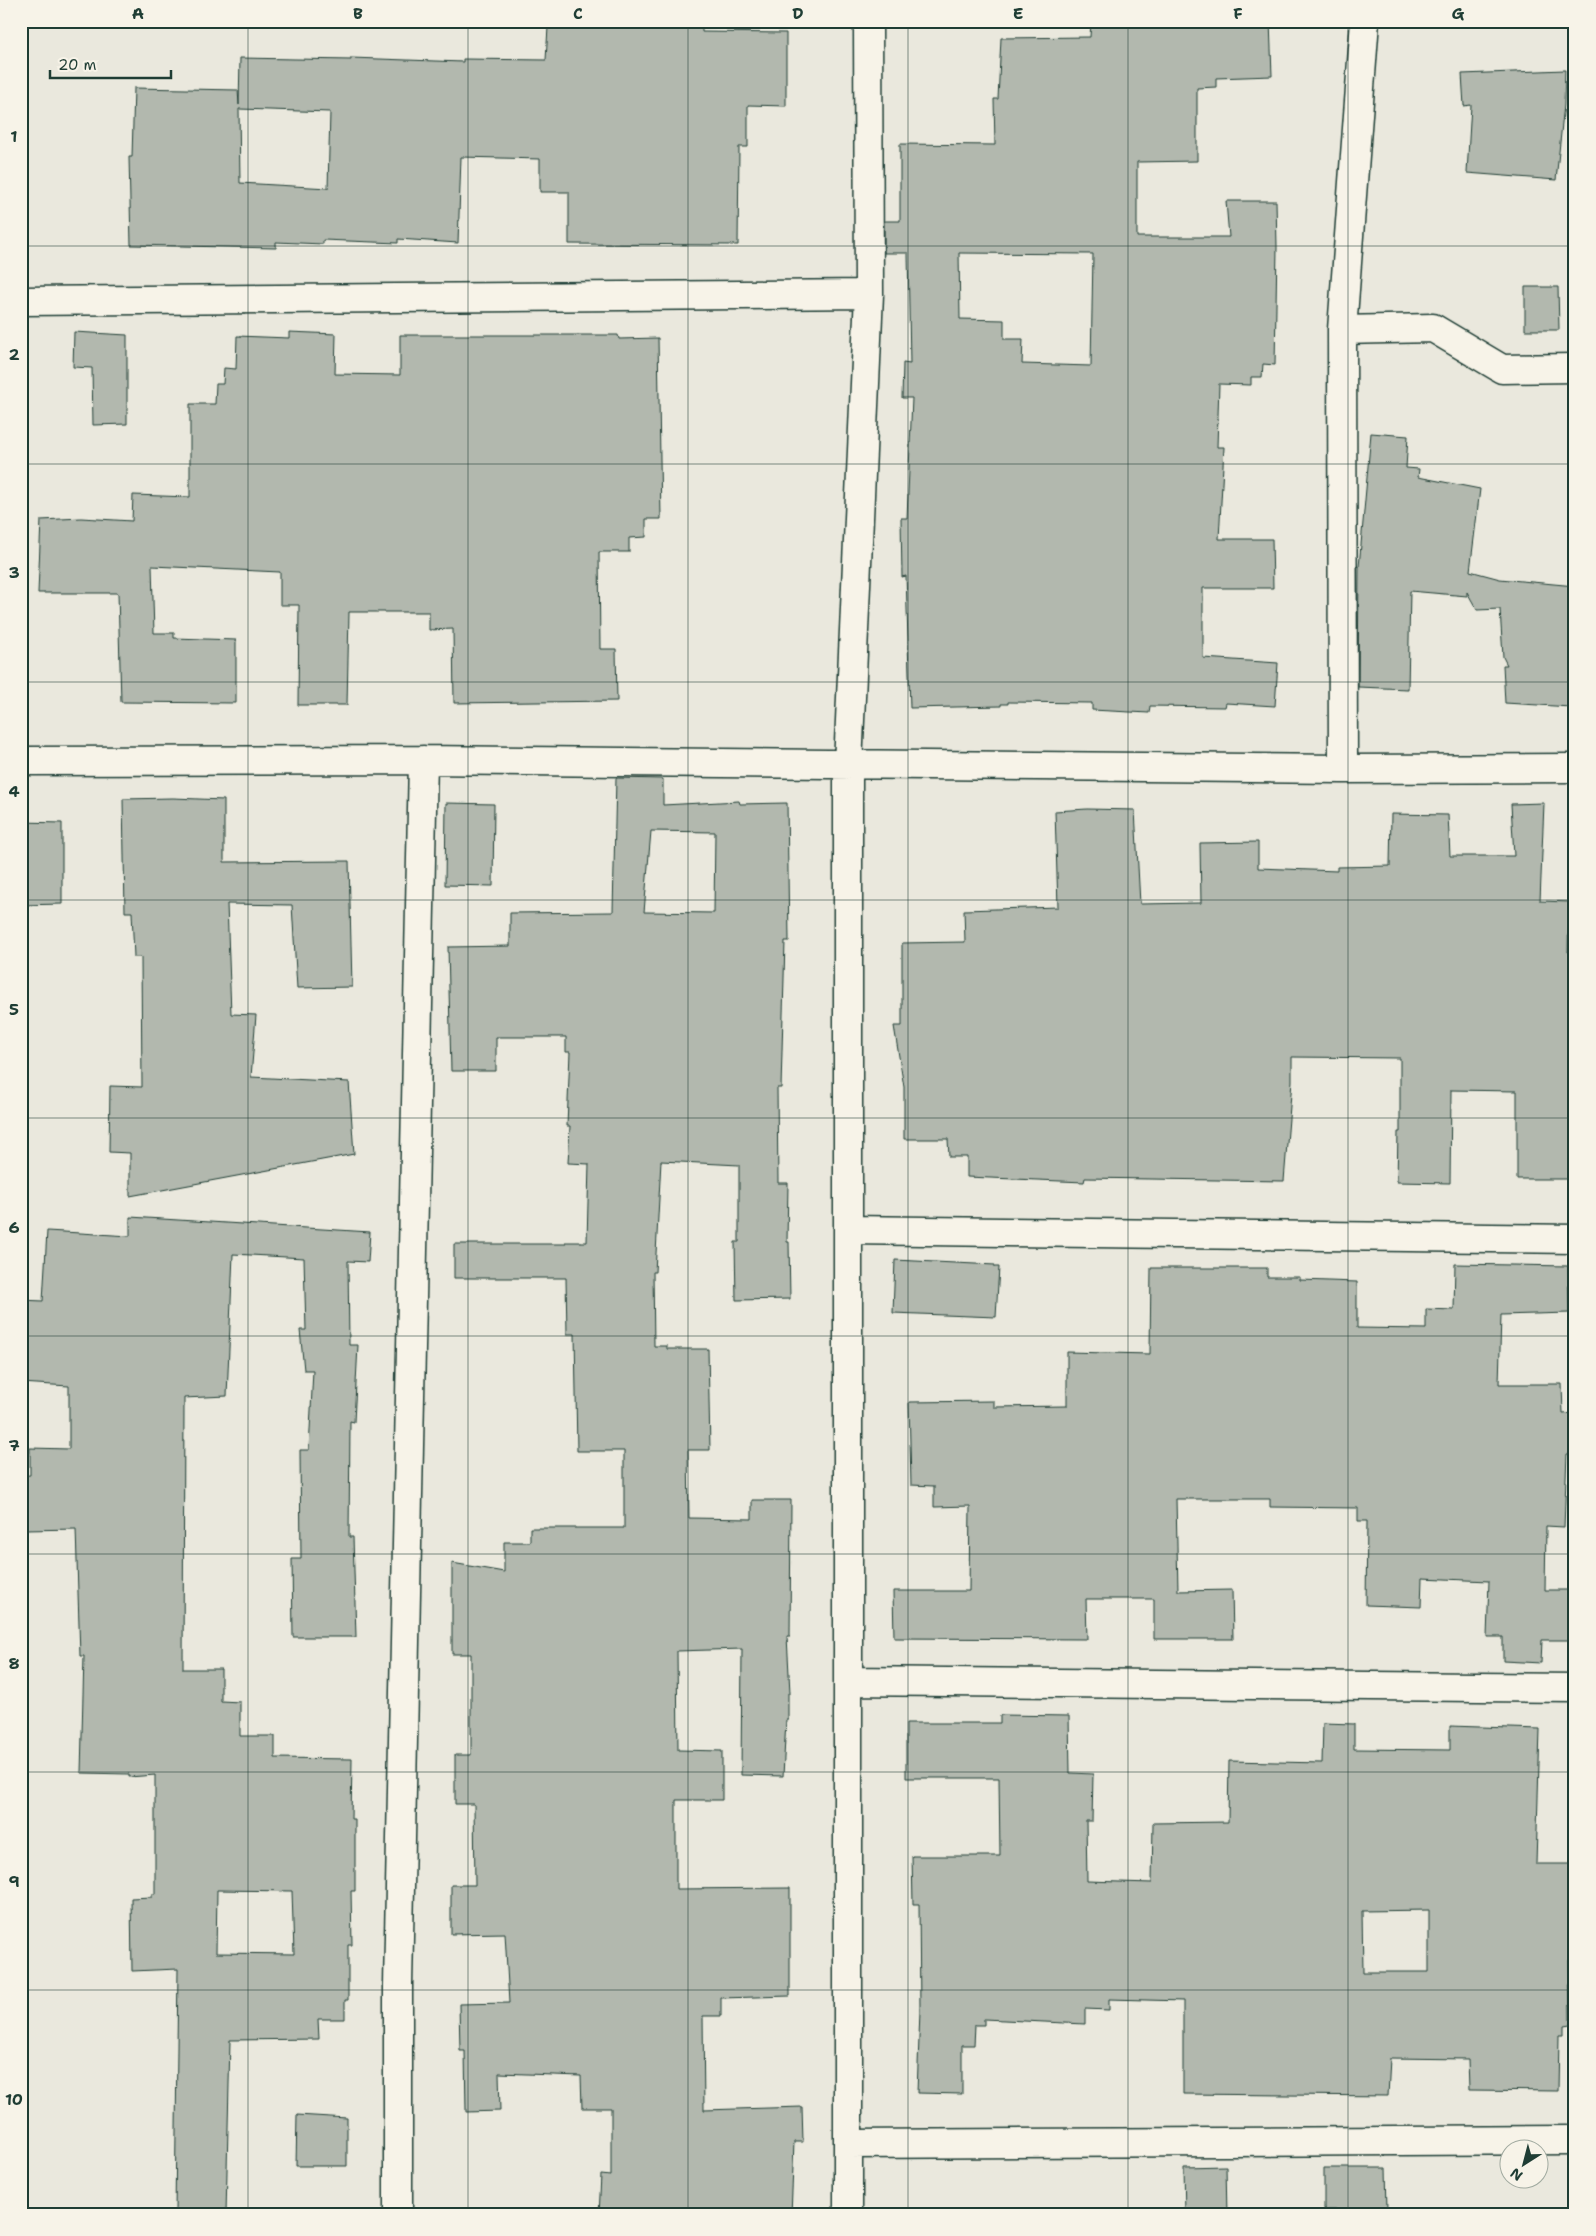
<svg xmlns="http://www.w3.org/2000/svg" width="1596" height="2236" viewBox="0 0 1596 2236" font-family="'Shantell Sans',sans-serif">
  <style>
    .building { fill: #b2b8ae; stroke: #1f3d34; fill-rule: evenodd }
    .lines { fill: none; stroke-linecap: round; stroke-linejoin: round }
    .street-casing { stroke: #1f3d34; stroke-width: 31 }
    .street { stroke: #f7f3e8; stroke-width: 28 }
    .grid { fill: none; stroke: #1f3d34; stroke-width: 1; stroke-opacity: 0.55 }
    .neatline { fill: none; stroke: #1f3d34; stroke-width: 2 }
    .grid-label { font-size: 16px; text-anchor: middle; font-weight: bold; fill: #1f3d34 }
  </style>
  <rect width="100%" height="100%" fill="#eae8dd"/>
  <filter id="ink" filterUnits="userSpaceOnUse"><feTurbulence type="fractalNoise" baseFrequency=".02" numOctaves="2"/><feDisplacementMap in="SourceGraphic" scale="10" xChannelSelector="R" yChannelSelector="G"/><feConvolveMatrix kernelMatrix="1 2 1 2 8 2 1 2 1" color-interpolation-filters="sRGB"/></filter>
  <g filter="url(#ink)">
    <!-- building -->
    <path class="building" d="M573 21H702V32L786 33V106L748 105V147H739L738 245 569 244V192H540V159L461 157 458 243 398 239V243L323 240V244L276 242V248L131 245 129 157H132L134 88 238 90 239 105 240 58 351 60V58L463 62V59L546 60 548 27 573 29ZM239 109 330 112 328 188 240 183Z
      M1091 21H1270L1272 76 1216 78V87L1197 88V161L1137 162V237H1229L1226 201H1276L1277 247 1275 365 1263 364 1262 377H1251V385L1219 384 1217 447H1224L1219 539H1272L1273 588H1203V658L1278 663 1275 706 1226 703 1225 707 1150 706 1149 713 1092 710V703L1008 702V704H1001V706L910 708 906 576 902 577 901 518H907L912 398H902L903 363 910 364 908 253H884V221H900V144L995 145 994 99H998L1001 38 1090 37ZM959 253 1093 254 1091 366 1022 364 1023 339H1004V320L960 319Z
      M1565 70 1564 105 1556 180 1467 173 1471 105 1464 106 1462 74Z
      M1525 287H1558L1559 330H1525Z
      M74 332 127 335V424L93 425 92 368 73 367Z
      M289 332 336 334 335 374 400 375V335H618L619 339 658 338 661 519H646V537L629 538V552H599L600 649H616L617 701 454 703 453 629 429 630V612H349L347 705H298L299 605H280V572L152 566 154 633H174V638L236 640V703L121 702 118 593H38L41 520 81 518 132 521 133 495 190 497V404H215L216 384H223L224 368 236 369 237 336 289 338Z
      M1371 433 1408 436 1406 468 1419 469 1418 477 1480 489 1470 571 1500 579 1575 586V648L1571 707 1505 703 1503 665H1507L1503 657 1500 609 1477 610 1467 592V596L1410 591 1408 689 1358 687 1359 567Z
      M616 778 663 779V805L739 801 740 804 787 803 789 941H785L781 1088H777L778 1183H788L787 1242H789L790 1299 736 1300 735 1242H739V1165L661 1161 655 1272H653L654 1346H667V1349H708L710 1450H688L689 1518 752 1519V1500H791L790 1636H787L790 1693H788V1720H786L783 1776 741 1775 742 1649 677 1651 678 1750 722 1751V1800H676V1889L790 1888V1996L721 1998V2016H703L704 2110 802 2107 803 2142H794L791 2215H599L601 2175 611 2176V2108H582L581 2076 499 2073 500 2111 466 2112 465 2051H460L459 2004 509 2003 505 1933 451 1934V1885H475L474 1804H455V1755H471V1654H452V1563L504 1572V1542H530V1528H624V1451H577L575 1334H567L566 1278H454V1244H565V1242H587L589 1164 568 1163 570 1126H567L570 1052H566V1037H496V1071H451L448 947 510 946V913L613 912ZM651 831 715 832 714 913 644 912Z
      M173 798 224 800V862L349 861 352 987 297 988 292 905 227 904 231 1014 256 1015 251 1077 349 1082 354 1154 130 1196V1153L109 1152 110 1086 142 1087 141 957H134L132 912H125L123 799Z
      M446 803 494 804 493 886 445 885Z
      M1544 803 1540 901 1569 902 1568 952H1573L1572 1016H1575V1130H1572L1571 1179H1517V1091L1451 1090 1450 1183 1397 1182 1398 1132H1400V1058L1292 1057V1081L1284 1181 1085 1178 1084 1182 967 1177V1157H949L948 1139H904V1087L894 1026H902V943L965 942 964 910 1058 907 1055 811 1087 809 1135 810 1140 904 1201 903 1200 843 1258 842V868L1337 871V867L1390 866 1391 814 1448 815 1450 856H1514L1511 804Z
      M21 822 62 823V904L21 905Z
      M130 1217 370 1232 368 1262 348 1261 349 1345H358L354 1422 350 1421 349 1537H353L356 1637H293L292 1559H301L300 1450H309L313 1370H304L300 1330H306L304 1258 233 1254 227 1396 184 1398 183 1669H221V1701L240 1702V1736H275V1758L352 1759 351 1819H355V1891H351L352 1945H348V2000H345V2019H318L319 2039 230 2040 226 2214 175 2213 178 1969 132 1971 131 1898 152 1897V1894H155V1775L129 1777V1774L81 1773 84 1656H80L76 1529 26 1530 21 1487V1476L30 1475V1448L69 1449V1386L21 1383V1300L43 1301 47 1231 130 1236ZM217 1890 292 1891 294 1954 216 1953Z
      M895 1260 995 1265V1267H999L996 1317 893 1313Z
      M1455 1264 1568 1266 1569 1313 1501 1315 1499 1384H1562L1563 1414 1575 1413V1454H1567L1564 1527 1546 1526 1545 1590H1575V1640H1542L1541 1663 1503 1661V1637H1487L1489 1581 1422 1578 1421 1607 1366 1605 1367 1521H1358V1508L1270 1507V1499H1176L1178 1591 1232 1590 1233 1639H1154V1599H1086L1087 1639 894 1638 893 1591H969L970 1506 934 1507V1486L911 1485 909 1402 994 1401V1407L1067 1406V1352L1150 1354 1151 1268H1267V1277H1300V1280L1357 1282V1328L1426 1329V1309L1454 1310Z
      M1000 1715 1069 1716 1070 1773 1093 1774 1092 1821H1086L1087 1881 1152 1883 1153 1823 1228 1822 1229 1761 1322 1763 1323 1723 1354 1724V1749L1450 1750V1726L1540 1729 1536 1864H1575V1960H1569L1570 2024 1564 2025V2035H1559L1558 2091 1469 2090 1468 2059 1390 2058 1388 2096 1183 2094V2001L1109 1999V2010L1085 2009V2024L984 2019V2025H975L974 2045H962V2094L917 2093 920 2010 919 1904H913L912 1856H1000L999 1778H906V1723H1000ZM1429 1910V1972H1363L1362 1911Z
      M297 2115 347 2118V2166H296Z
      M1226 2166 1227 2215H1185L1184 2167Z
      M1324 2168H1386L1387 2210H1324Z"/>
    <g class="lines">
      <!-- street casing -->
      <g class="street-casing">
        <path id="street" d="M21 301 869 294
          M1342 330 1433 328 1502 369 1575 368
          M21 761 423 760 1343 769 1575 768
          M1343 769 1342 330 1365 21
          M848 1230 1575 1239
          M848 1681 1575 1688
          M848 2144 1575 2140
          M398 2215V1985L423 760
          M848 2215V765L869 294 868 21"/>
      </g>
      <!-- street -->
      <use href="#street" class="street"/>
    </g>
  </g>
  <!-- grid -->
  <path class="grid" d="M248 21V2215M468 21V2215M688 21V2215M908 21V2215M1128 21V2215M1348 21V2215M21 246H1575M21 464H1575M21 682H1575M21 900H1575M21 1118H1575M21 1336H1575M21 1554H1575M21 1772H1575M21 1990H1575"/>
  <!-- margin -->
  <rect width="1596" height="2236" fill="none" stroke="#f7f3e8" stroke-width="55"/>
  <!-- north arrow -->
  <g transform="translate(1524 2164) rotate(216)"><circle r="24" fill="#f7f3e8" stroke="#a1aaa0"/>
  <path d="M0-4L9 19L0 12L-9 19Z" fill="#1f3d34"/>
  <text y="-8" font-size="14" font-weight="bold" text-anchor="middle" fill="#1f3d34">N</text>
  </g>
  <!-- scale -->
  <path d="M50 70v8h121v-8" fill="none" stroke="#1f3d34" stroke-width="2.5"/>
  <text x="58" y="70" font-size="15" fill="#1f3d34" stroke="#f7f3e8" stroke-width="4" paint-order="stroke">20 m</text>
  <rect x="28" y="28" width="1540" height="2180" class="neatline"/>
  <g class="grid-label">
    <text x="138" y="19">A</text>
    <text x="358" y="19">B</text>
    <text x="578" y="19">C</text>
    <text x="798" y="19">D</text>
    <text x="1018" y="19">E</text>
    <text x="1238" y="19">F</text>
    <text x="1458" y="19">G</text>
    <text x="14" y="142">1</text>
    <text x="14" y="360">2</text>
    <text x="14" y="578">3</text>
    <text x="14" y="797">4</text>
    <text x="14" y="1015">5</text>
    <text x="14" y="1233">6</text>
    <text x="14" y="1451">7</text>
    <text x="14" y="1669">8</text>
    <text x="14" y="1887">9</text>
    <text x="14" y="2105">10</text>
  </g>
</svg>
